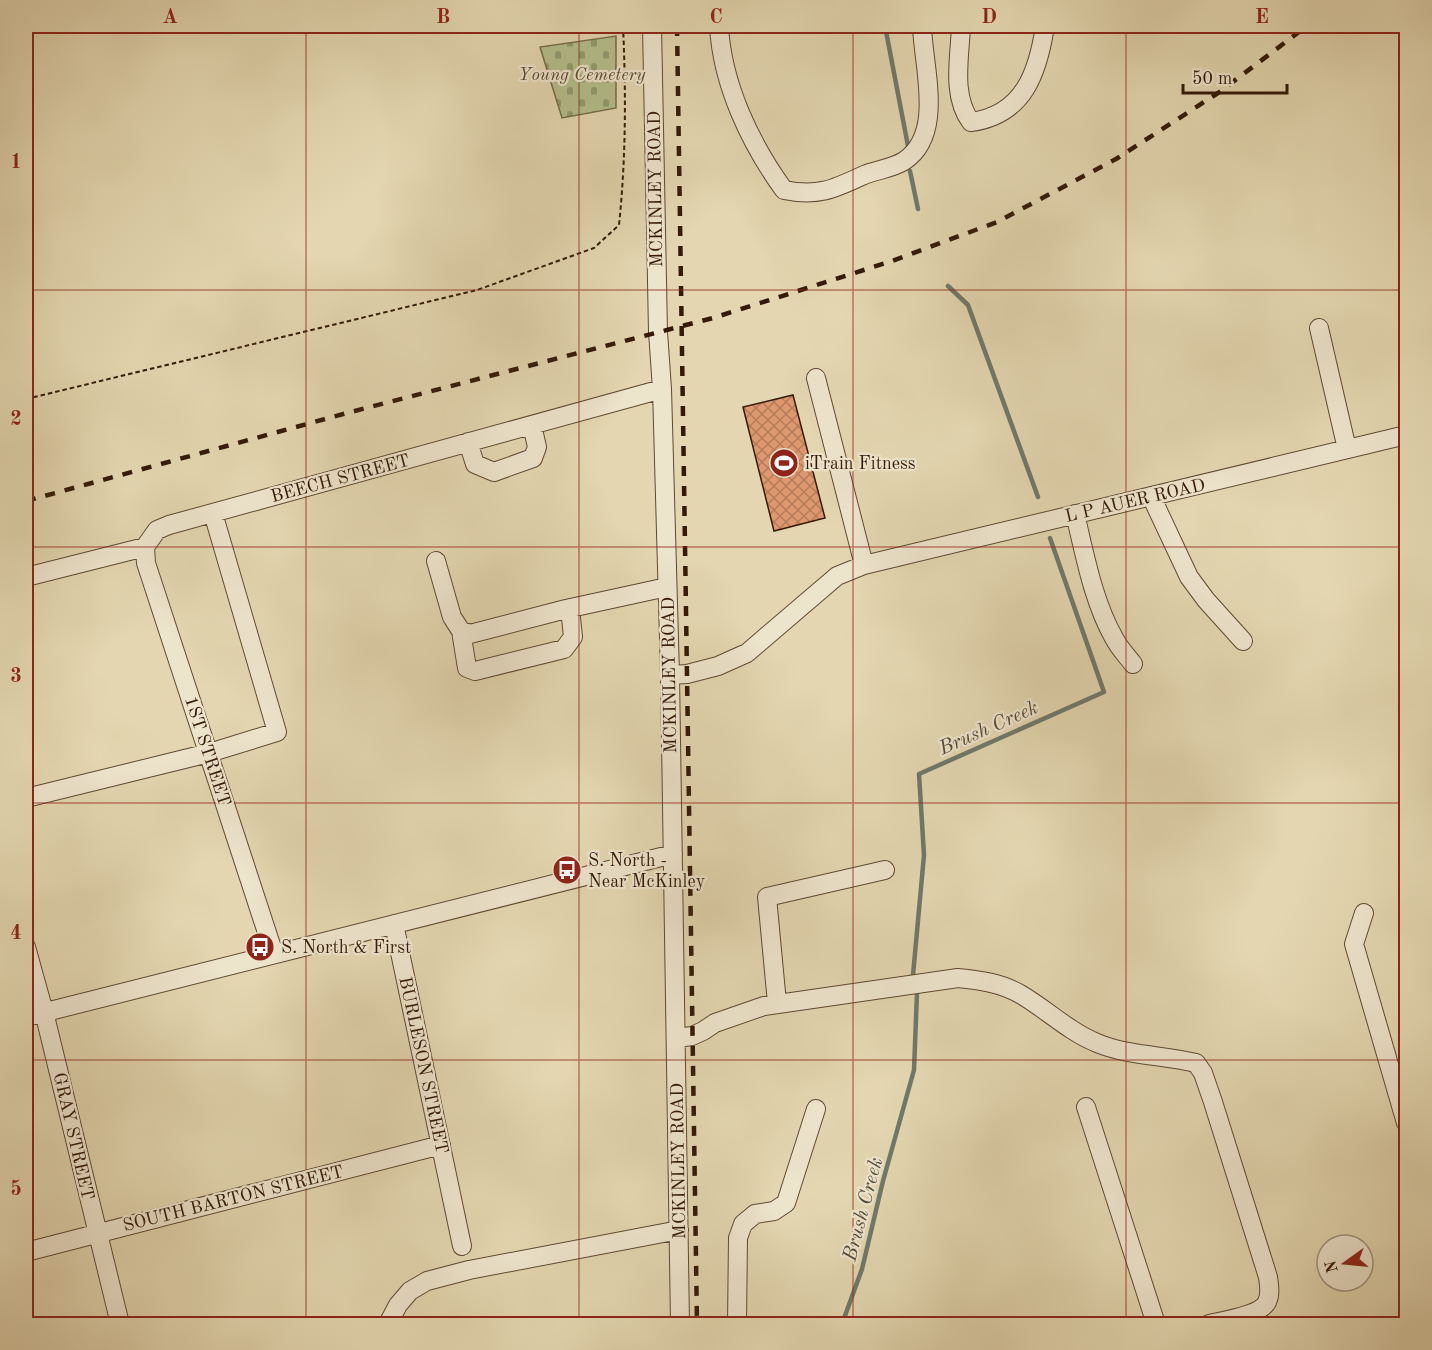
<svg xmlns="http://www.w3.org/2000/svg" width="1432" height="1350" viewBox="0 0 1432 1350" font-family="'Old Standard TT',serif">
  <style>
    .cemetery { fill: url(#cemetery-stones); stroke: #746c4a; stroke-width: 1.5 }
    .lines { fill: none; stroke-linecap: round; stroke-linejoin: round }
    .stream { stroke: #6f796a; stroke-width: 4.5 }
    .building { fill: url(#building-cross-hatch); stroke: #351a09; stroke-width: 1.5 }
    .minor-casing { stroke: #604933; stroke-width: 20 }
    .path { stroke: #351a09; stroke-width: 2; stroke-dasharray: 4.5 3; stroke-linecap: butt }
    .minor { stroke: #ede4cc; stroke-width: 18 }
    .rail { stroke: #351a09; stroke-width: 4.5; stroke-dasharray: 10 10; stroke-linecap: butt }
    .grid { fill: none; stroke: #8f2418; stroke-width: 1.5; stroke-opacity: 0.55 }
    .labels { text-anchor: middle; stroke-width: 4.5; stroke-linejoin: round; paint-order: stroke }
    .park-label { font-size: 18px; font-style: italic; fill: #5b4b30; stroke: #ede4cc }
    .street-label { font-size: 18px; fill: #351a09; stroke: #ede4cc }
    .poi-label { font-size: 18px; fill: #351a09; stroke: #ede4cc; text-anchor: start }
    .water-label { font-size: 20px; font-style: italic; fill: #524a39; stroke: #ede4cc }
    .neatline { fill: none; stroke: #8f2418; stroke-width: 2 }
    .grid-label { font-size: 20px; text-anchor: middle; font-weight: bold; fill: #8f2418 }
  </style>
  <defs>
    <pattern id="cemetery-stones" width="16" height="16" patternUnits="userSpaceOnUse" patternTransform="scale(1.5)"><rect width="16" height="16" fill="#b3be8b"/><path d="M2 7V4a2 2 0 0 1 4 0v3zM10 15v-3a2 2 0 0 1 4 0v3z" fill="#929a70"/></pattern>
    <pattern id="building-cross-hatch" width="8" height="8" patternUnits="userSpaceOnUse" patternTransform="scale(1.5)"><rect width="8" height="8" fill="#de986f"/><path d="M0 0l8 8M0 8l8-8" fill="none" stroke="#b57b59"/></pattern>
  </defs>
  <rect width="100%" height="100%" fill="#e3d6b0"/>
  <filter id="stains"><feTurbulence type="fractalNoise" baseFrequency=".00333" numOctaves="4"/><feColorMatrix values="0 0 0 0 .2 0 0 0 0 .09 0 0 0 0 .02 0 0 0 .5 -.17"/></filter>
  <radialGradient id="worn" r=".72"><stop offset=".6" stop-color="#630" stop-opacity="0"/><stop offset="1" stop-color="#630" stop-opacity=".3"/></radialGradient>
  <!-- cemetery -->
  <path class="cemetery" d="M616 36V108L562 118 540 47Z"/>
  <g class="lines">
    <!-- stream -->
    <path class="stream" d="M885 26 908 146
      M910 171 918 209
      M948 286 968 305 1038 497
      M913 975 924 855 919 774 1104 692 1050 538
      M842 1324 862 1269 883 1181 914 1070 917 993"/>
  </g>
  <!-- building -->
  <path class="building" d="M793 395 825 518 774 531 743 407Z"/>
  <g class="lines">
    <!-- minor casing -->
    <g class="minor-casing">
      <path id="minor" d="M652 26 658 332 662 389 670 675 680 1324
        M719 26C722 84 750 143 784 190 818 197 834 189 864 175 877 170 893 168 904 161 945 134 923 67 922 26
        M961 26C960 56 951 96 971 122 1024 115 1038 72 1045 26
        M1319 328 1347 449
        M816 378 864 565
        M468 442 475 464 494 472 533 458 537 447 532 425
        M1151 496 1189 577 1206 600 1243 641
        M1075 514C1085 555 1093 601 1114 638 1119 648 1127 656 1133 664
        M145 547 146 563 274 954
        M436 561 452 617 461 631 470 634 566 609 667 587
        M26 577 145 547 157 530 169 525 662 389
        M461 631 467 668 475 671 564 649 573 637 570 608
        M670 675 687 674 718 666 747 653 837 576 864 565 1406 435
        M26 798 209 753 277 732 213 513
        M1364 913 1354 944 1406 1123
        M394 924 462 1246
        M26 947 44 1012 120 1324
        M777 1003 767 897 885 870
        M26 1017 673 854
        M677 1038 692 1036 703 1031 715 1023 764 1006 958 978C979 980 1001 983 1020 994 1046 1009 1068 1031 1097 1043 1128 1056 1163 1055 1196 1063L1203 1073 1213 1102 1268 1277C1269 1285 1271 1294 1267 1302 1261 1315 1223 1321 1209 1324
        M1086 1107 1156 1324
        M26 1252 441 1145
        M388 1324 398 1305 410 1291 427 1281 469 1270 679 1230
        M737 1324 738 1238 743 1224 755 1214 774 1211 786 1203 816 1109"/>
    </g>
    <!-- path -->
    <path class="path" d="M26 399 477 290 594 248 619 225C626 158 626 92 623 26"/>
    <!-- minor -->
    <use href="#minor" class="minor"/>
    <!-- rail -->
    <path class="rail" d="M677 26 697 1324
      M26 501 347 413 713 318 892 261 997 222 1116 159 1218 93 1307 26"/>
  </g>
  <!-- grid -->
  <path class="grid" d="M306 26V1324M579 26V1324M853 26V1324M1126 26V1324M26 290H1406M26 547H1406M26 803H1406M26 1060H1406"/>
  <!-- icons -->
  <defs>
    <g id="stadium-disc" transform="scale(1.5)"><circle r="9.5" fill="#8f2418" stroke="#ede4cc"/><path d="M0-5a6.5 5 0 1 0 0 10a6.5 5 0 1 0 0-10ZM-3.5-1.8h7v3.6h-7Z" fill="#fff"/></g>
    <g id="bus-disc" transform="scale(1.5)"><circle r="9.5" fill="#8f2418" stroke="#ede4cc"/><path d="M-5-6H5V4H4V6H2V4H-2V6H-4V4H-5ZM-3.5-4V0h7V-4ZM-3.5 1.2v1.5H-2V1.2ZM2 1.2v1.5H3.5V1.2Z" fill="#fff"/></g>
  </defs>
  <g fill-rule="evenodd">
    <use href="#stadium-disc" x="784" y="463"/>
    <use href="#bus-disc" x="567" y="870"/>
    <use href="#bus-disc" x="260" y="947"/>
  </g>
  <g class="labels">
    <!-- park labels -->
    <g class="park-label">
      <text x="582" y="80">Young Cemetery</text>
    </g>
    <!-- street labels -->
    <g class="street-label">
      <text transform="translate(655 189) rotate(-91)" y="6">MCKINLEY ROAD</text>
      <text transform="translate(340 478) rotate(-15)" y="6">BEECH STREET</text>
      <text transform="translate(1135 500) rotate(-13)" y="6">L P AUER ROAD</text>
      <text transform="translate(669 675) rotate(-91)" y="6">MCKINLEY ROAD</text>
      <text transform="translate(208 751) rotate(72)" y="6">1ST STREET</text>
      <text transform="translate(424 1065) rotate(78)" y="6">BURLESON STREET</text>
      <text transform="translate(74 1136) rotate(77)" y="6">GRAY STREET</text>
      <text transform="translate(678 1161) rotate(-91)" y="6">MCKINLEY ROAD</text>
      <text transform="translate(233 1198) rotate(-14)" y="6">SOUTH BARTON STREET</text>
    </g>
    <!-- poi labels -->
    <g class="poi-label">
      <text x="805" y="469">iTrain Fitness</text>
      <text x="588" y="866">S. North -<tspan x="588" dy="21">Near McKinley</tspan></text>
      <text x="281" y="953">S. North &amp; First</text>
    </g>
    <!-- water labels -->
    <g class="water-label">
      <text transform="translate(988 727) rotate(-24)" y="7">Brush Creek</text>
      <text transform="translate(862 1209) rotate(-75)" y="7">Brush Creek</text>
    </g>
  </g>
  <!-- margin -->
  <rect width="1432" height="1350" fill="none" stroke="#e3d6b0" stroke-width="66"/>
  <!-- north arrow -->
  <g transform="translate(1345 1263) rotate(255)"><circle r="28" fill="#ede4cc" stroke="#a3937e" stroke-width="1.5"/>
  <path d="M0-4.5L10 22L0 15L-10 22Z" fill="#8f2418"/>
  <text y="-9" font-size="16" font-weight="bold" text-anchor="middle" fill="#351a09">N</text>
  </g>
  <!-- scale -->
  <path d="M1183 84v9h104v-9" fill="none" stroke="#351a09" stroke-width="3"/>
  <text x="1192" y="84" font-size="18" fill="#351a09" stroke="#ede4cc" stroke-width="4.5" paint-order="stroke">50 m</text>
  <rect x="33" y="33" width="1366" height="1284" class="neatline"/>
  <g class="grid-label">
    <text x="170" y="23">A</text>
    <text x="443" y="23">B</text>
    <text x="716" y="23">C</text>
    <text x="989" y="23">D</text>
    <text x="1262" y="23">E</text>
    <text x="16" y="168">1</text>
    <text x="16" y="425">2</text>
    <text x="16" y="682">3</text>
    <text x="16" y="939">4</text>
    <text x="16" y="1195">5</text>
  </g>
  <rect width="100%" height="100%" filter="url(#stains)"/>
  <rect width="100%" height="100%" fill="url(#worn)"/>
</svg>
